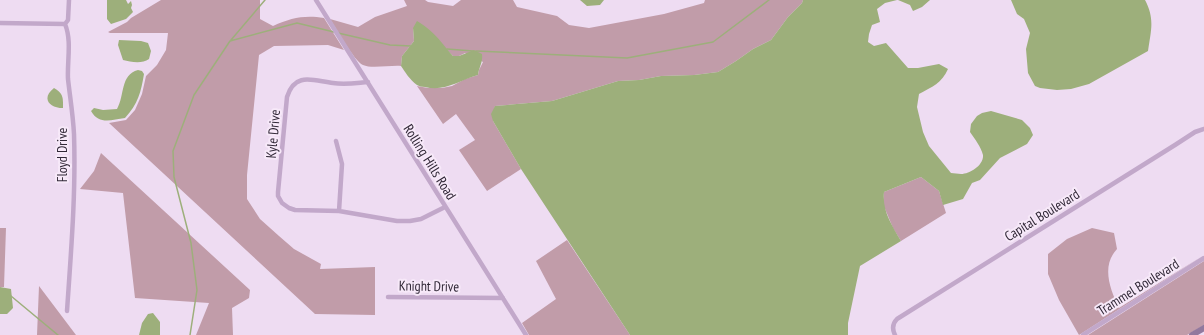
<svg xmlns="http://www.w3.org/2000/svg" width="1204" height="335" viewBox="0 0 1204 335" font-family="'PT Sans Narrow',sans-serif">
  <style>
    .green { fill: #c19ca9 }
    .water { fill: #9daf7b }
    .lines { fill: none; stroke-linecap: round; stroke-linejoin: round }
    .stream { stroke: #9daf7b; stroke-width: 1.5 }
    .street { stroke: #c2a8ca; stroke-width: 4.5 }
    .secondary { stroke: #92799e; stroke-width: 6 }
    .labels { text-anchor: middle; stroke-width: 4; stroke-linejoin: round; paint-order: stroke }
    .street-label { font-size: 14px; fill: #312837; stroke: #f7e9f9 }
  </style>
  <rect width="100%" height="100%" fill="#eedcf2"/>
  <!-- green -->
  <path class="green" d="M161 0H260V19L273 26C291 18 304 15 324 18L344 50 328 45 274 46 259 55 247 175V199L260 219 279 236 294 249 321 264 320 269 375 267V315L315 314 109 123 126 120 135 110 142 94 146 76 157 65 166 50 168 33H110L108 32 127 22 131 18Z
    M404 0H425L428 2 453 6 461 0H513L517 7 557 16 569 25 589 28 664 14 704 3 705 0H803L802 3 788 17 771 40 753 49 736 61 718 72 694 75 661 76 639 80 618 81 552 101 495 106 493 121 521 169 487 191 459 150 475 140 456 114 443 124 417 86 428 88H442L452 86 465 79 478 75 479 70 483 62 465 53 459 56H453L445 48 413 28 414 41 402 56 401 66C391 65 371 69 363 65 354 61 336 28 330 19L358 27 375 17 407 6Z
    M101 153 250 290 249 298 232 308 233 335H196L209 303 135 298 123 193 80 189 94 171Z
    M921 177 939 191 946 213 901 241 893 228 883 204 884 192Z
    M0 228H6L4 287H0Z
    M1092 228 1114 233 1117 249C1101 266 1110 289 1119 308L1204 255 1079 335 1059 300 1048 274V254L1067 239Z
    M567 240 630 335H529L522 323 556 299 536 261Z
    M1204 261V325L1187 335H1088Z
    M39 286 76 335H37Z"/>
  <!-- water -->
  <path class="water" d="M107 0H126L128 4 131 1 132 5 131 8 133 12 126 19 111 24 107 19Z
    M580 0H604L600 5 587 6Z
    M803 0H897L885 3 877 9 880 22 872 25 869 34 868 42 874 46 886 43 908 68H918L939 64 948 69C942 83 932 87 919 94L917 107 923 132 929 146 951 173C954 173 958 174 961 174 970 174 984 165 983 155 981 147 975 139 970 132L971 124 977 116 982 113 991 111 1022 120 1030 128 1033 135 1027 144 1000 158 980 180 972 183 963 199 943 205 939 191 921 177 884 192C882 211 892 225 901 241L860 266 848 323V335H630L521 169 493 121 491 114 495 106 552 101 618 81 639 80 661 76 694 75 718 72 736 61 753 49 771 40 788 17 802 3Z
    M898 0H930L922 7 913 11 910 5Z
    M1011 0H1145C1155 19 1151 30 1148 51L1089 84 1071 89 1057 90 1040 88 1035 86 1028 73 1026 49 1030 33 1024 19 1017 14Z
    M417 21C435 32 440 41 453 56H459L474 50 482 54C483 63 479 67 478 75 460 80 445 92 425 87 422 87 419 86 417 85 410 80 405 72 401 66L402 56 414 41 413 28Z
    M119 40 141 41 148 43 151 51 149 59C142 64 131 62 123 60L118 45Z
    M138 70 142 71 144 74C141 92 138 104 125 118 111 120 99 125 91 111L94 108 103 110 117 109C125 95 120 75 138 70Z
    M54 88C64 94 63 98 63 108 49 108 41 98 54 88Z
    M0 287 11 289 13 308 7 314H0Z
    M153 313 160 322V335H139L142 323 148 314Z"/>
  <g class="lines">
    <!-- stream -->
    <path class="stream" d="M338 33 390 45 411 46
      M231 40 265 0
      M447 49 473 51
      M476 51 627 58 713 42 769 0
      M11 296 58 335
      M190 335 197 290 191 243 174 177 173 151 194 95 230 41 297 23 334 32"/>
    <!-- street -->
    <path class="street" d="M316 0 526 335
      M0 23 65 24
      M368 82C356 83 345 85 333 83 314 81 295 71 287 97L278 192V196L282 203 289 208 295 210 339 211 397 221H410L421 219 445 207
      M336 141 342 164 339 211
      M388 297 503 298
      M67 311C71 252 76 193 74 134 73 115 70 97 68 79 67 61 72 41 65 24L68 20 69 0
      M895 335C892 329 892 324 897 319L1175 145 1195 132 1204 129
      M1083 335 1204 258"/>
    <!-- secondary -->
    <path class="secondary" d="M1192 335 1204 328"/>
  </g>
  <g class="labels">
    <!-- street labels -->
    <g class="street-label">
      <text transform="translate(273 134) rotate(-85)" y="5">Kyle Drive</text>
      <text transform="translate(62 155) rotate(-90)" y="5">Floyd Drive</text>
      <text transform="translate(430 162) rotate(58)" y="5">Rolling Hills Road</text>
      <text transform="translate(1042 215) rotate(-32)" y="5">Capital Boulevard</text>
      <text transform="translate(429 286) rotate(1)" y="5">Knight Drive</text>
      <text transform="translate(1138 287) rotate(-32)" y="5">Trammel Boulevard</text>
    </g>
  </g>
</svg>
